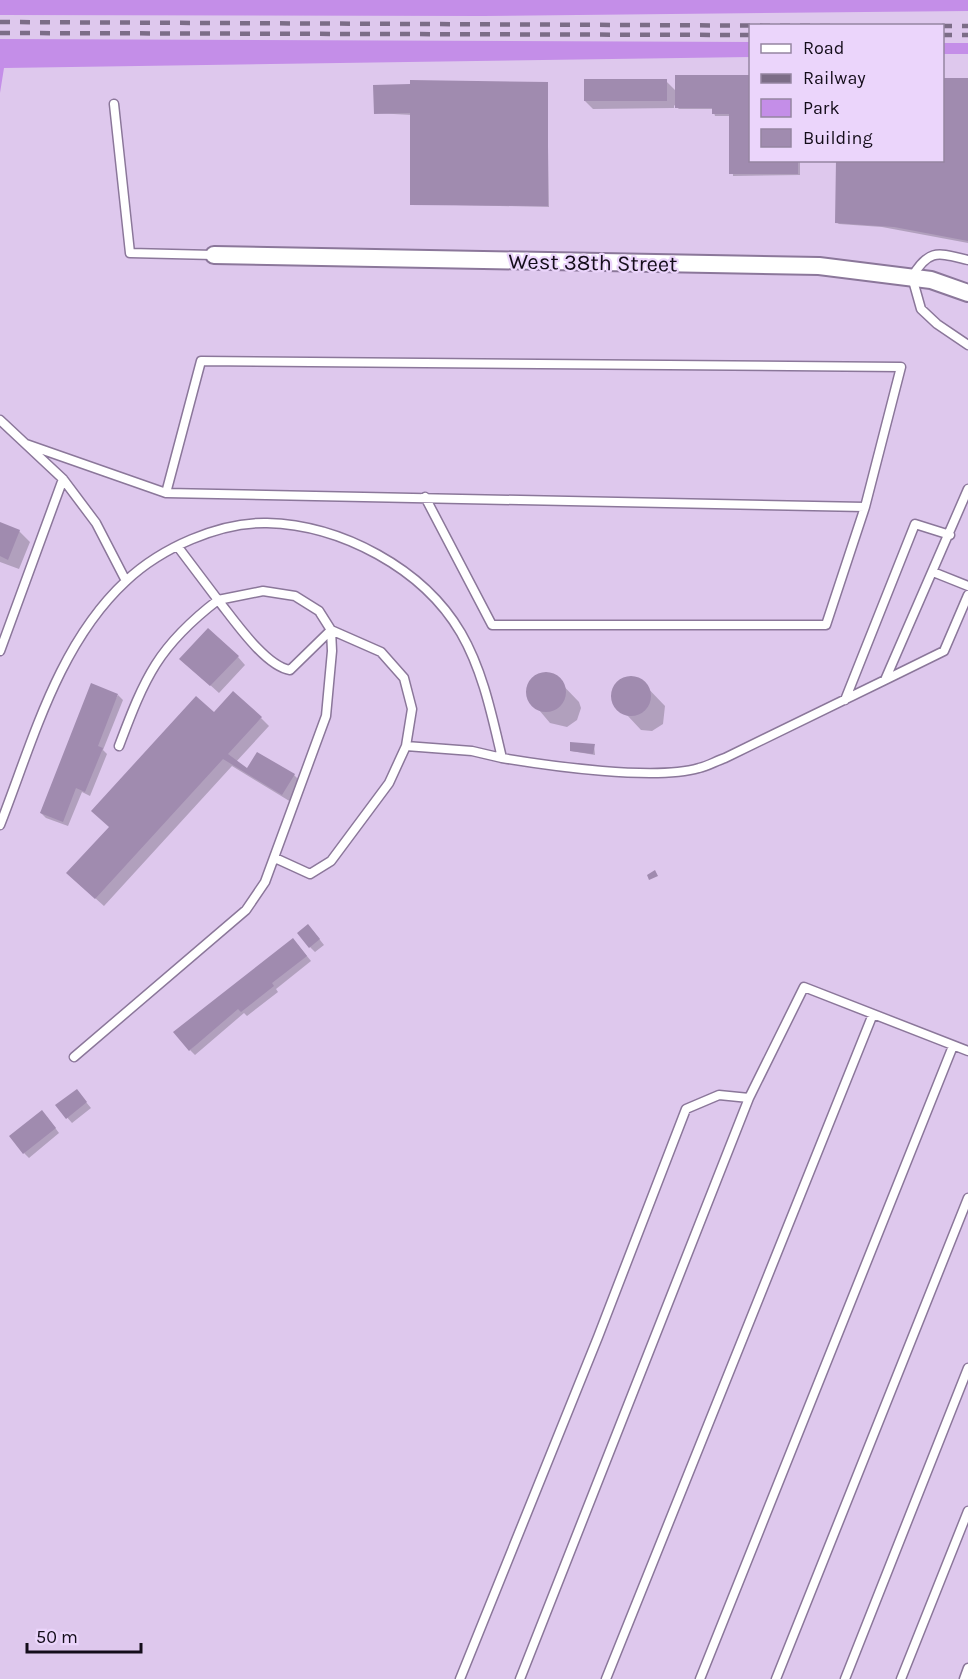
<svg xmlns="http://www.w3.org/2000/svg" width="968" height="1679" viewBox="0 0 968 1679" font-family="Karla,sans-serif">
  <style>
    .green { fill: #c48ee8 }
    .shadow { fill: #0003 }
    .building { fill: #a08baf }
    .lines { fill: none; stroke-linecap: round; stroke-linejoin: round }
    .service-casing { stroke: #8b779a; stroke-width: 11 }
    .minor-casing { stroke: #8b779a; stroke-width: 20 }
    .service { stroke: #fff; stroke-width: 8 }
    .minor { stroke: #fff; stroke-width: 16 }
    .rail { stroke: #7c6d87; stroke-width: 4.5; stroke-dasharray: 10 10; stroke-linecap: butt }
    .labels { text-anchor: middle; stroke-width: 4.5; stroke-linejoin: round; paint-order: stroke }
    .street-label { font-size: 22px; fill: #140d1a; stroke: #ebd5fb }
  </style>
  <rect width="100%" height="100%" fill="#dec8ed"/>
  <!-- green -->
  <path class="green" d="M0 0H968V11L483 16 0 15Z
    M0 39 750 42V57L4 68 0 93Z
    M942 43H968V54H943Z"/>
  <!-- shadow -->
  <path class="shadow" d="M676 77H750V160H800V175L733 176 731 116H715L713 109H679L674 105V108L593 109 585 101 666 81 676 91Z
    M968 80V243L882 227 839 224 836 222 942 160Z
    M547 84 549 207 412 204V115L375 113 411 86Z
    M0 524 19 531 30 542 19 569 0 562Z
    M238 657 245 665 219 693 189 666Z
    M542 675 554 676 579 702 581 708 577 720 567 727 550 723 528 697 532 681Z
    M627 678 640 680 665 706 663 724 652 731 641 730 613 700 617 684Z
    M118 695 123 700 103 750 107 754 90 796 82 792 68 826 46 818 41 813Z
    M261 718 269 726 235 763 248 771 294 775 302 783 291 802 232 766 104 906 76 881Z
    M594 745 595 755 571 751Z
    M313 931 324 945 315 952 310 947Z
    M298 945 311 961 276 989 278 992 247 1016 244 1013 195 1055 190 1050Z
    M81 1096 91 1108 72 1123 57 1106Z
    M47 1117 59 1133 29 1158 24 1153Z"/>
  <!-- building -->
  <path class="building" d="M675 75H750V160H798V174H729V114H712V108H675Z
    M942 78H968V241L894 227 835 223 836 160H942Z
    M584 79H667V101H584Z
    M410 80 548 82V206L410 205V113L374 114 373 85 410 84Z
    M0 522 20 530 8 560 0 556Z
    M208 628 239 656 210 686 179 659Z
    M526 692a20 20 0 1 1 40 0a20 20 0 1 1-40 0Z
    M611 696a20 20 0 1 1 40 0a20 20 0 1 1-40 0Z
    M91 683 118 694 98 746 103 748 85 792 76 788 63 822 40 813Z
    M233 691 262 717 228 754 247 768 257 752 295 774 282 795 223 759 95 899 66 873 109 827 91 811 196 696 214 712Z
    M570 742 595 744 593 754 570 751Z
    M655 870 658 876 649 880 647 875Z
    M308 924 320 939 309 948 297 933Z
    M293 938 307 956 272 983 274 986 241 1012 238 1009 189 1051 173 1032Z
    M77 1089 87 1102 66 1119 55 1105Z
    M42 1110 56 1128 23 1154 9 1136Z"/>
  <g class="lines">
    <!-- service casing -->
    <g class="service-casing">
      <path id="service" d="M114 104 130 253 214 255
        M968 260C938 253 929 248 912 277L921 309 937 324 968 345
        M0 420 63 479 96 523 126 581
        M26 444 166 493 865 507 826 625H492L425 497
        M166 493 201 361 901 367 865 507
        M933 572 968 586
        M0 651 63 479
        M885 680 944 651 968 595
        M845 700 915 524 950 535
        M119 746C145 677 158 646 218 600 234 620 265 666 290 670L331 630 381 652 404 678 412 709 406 746 389 783 331 861 310 874 275 858
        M406 746 472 751 502 758
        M0 825C33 741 58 644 126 581 161 548 219 522 267 523 341 525 423 568 461 633 483 671 492 716 502 758 550 766 655 781 699 768 708 766 716 761 725 758L885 680 968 489
        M74 1057 246 910 265 882 326 716 332 651 331 630 319 611 295 596 263 591 218 600 178 547
        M460 1679 598 1337 686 1109 719 1095 749 1098
        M520 1679 749 1098 804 987 968 1051
        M606 1679 873 1014
        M700 1679 953 1046
        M776 1679 968 1198
        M845 1679 968 1368
        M901 1679 968 1511
        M964 1679 968 1668"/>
    </g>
    <!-- minor casing -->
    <g class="minor-casing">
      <path id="minor" d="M214 255 819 266 931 280 968 293"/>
    </g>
    <!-- service -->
    <use href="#service" class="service"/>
    <!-- minor -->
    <use href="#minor" class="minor"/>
    <!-- rail -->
    <path class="rail" d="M0 22 839 26
      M942 26H968
      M0 33 750 35
      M942 35H968"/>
  </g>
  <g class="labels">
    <!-- street labels -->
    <g class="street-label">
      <text transform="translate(593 262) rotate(1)" y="8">West 38th Street</text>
    </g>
  </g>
  <!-- legend -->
  <rect x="749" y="24" width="195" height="138" fill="#ebd5fb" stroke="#9585a1" stroke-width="1.5"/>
  <rect x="761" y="44" width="30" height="9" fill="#ffffff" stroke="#9585a1" stroke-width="1.5"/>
  <text x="803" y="54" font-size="18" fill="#140d1a">Road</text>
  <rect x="761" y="74" width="30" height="9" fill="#7c6d87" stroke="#9585a1" stroke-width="1.5"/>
  <text x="803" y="84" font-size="18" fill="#140d1a">Railway</text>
  <rect x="761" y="99" width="30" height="18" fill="#c48ee8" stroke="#9585a1" stroke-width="1.5"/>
  <text x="803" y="114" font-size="18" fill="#140d1a">Park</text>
  <rect x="761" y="129" width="30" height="18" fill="#a08baf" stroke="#9585a1" stroke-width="1.5"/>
  <text x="803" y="144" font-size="18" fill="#140d1a">Building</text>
  <!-- scale -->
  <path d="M27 1643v9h114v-9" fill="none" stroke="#140d1a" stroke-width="3"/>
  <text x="36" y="1643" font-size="18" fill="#140d1a" stroke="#ebd5fb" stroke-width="4.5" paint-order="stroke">50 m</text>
</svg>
